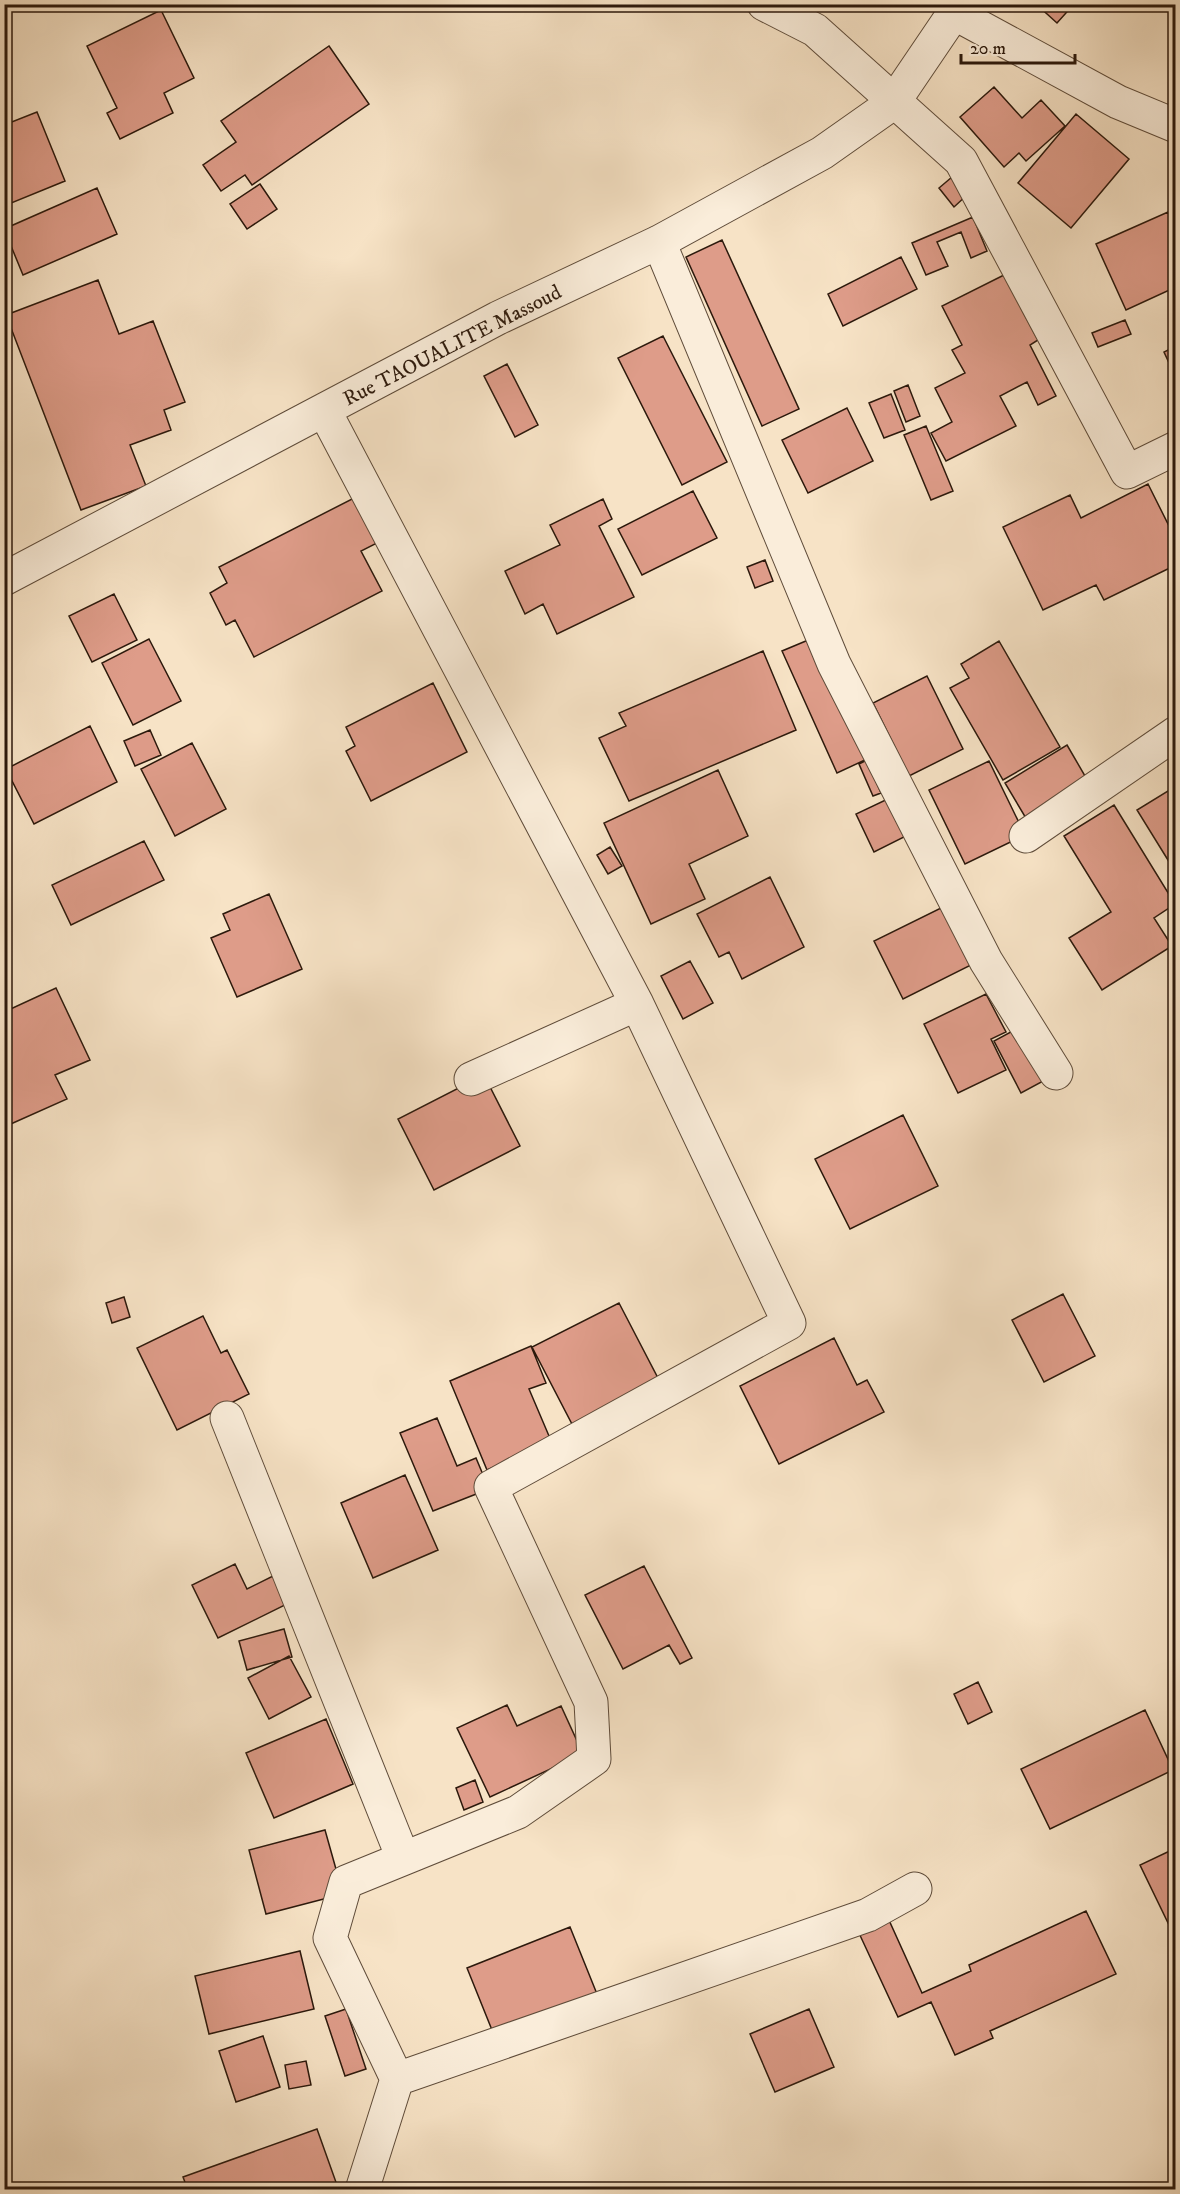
<svg xmlns="http://www.w3.org/2000/svg" width="1180" height="2194" viewBox="0 0 1180 2194" font-family="'IM FELL DW Pica',serif">
  <style>
    .building { fill: #de9c89; stroke: #2c190c; stroke-width: 1.5 }
    .lines { fill: none; stroke-linecap: round; stroke-linejoin: round }
    .minor-casing { stroke: #5f4c3a; stroke-width: 35 }
    .minor { stroke: #faedda; stroke-width: 33 }
    .labels { text-anchor: middle; stroke-width: 4.5; stroke-linejoin: round; paint-order: stroke }
    .street-label { font-size: 21px; fill: #2c190c; stroke: #faedda }
  </style>
  <rect width="100%" height="100%" fill="#f7e3c6"/>
  <filter id="stains"><feTurbulence type="fractalNoise" baseFrequency=".00333" numOctaves="4"/><feColorMatrix values="0 0 0 0 .2 0 0 0 0 .09 0 0 0 0 .02 0 0 0 .5 -.17"/></filter>
  <radialGradient id="worn" r=".72"><stop offset=".6" stop-color="#630" stop-opacity="0"/><stop offset="1" stop-color="#630" stop-opacity=".3"/></radialGradient>
  <!-- building -->
  <path class="building" d="M1036 4H1074L1057 23Z
    M161 10 194 78 164 93 173 113 120 139 107 113 117 108 87 46Z
    M329 46 369 104 252 185 245 175 221 191 203 165 236 142 221 121Z
    M994 87 1022 118 1041 100 1065 126 1026 161 1019 153 1004 167 960 117Z
    M37 112 65 181 4 206V125Z
    M1076 114 1129 159 1071 228 1018 183Z
    M952 177 967 195 954 207 939 188Z
    M260 184 277 209 247 229 230 204Z
    M97 188 117 234 23 275 4 229Z
    M1168 212 1176 230V287L1126 310 1096 244Z
    M973 217 987 251 971 258 961 232 937 242 948 266 926 275 912 243Z
    M722 240 799 409 762 426 686 257Z
    M901 257 917 289 843 326 828 294Z
    M1016 269 1021 308 1038 340 1030 345 1056 396 1038 405 1027 382 1000 396 1016 426 946 461 931 433 952 422 935 388 965 373 952 350 962 345 942 306Z
    M98 280 119 334 153 321 185 402 164 410 171 430 130 445 146 486 81 510 6 315Z
    M1125 320 1131 334 1098 347 1092 333Z
    M663 336 727 462 682 485 618 358Z
    M1176 346V378L1164 352Z
    M507 364 538 425 515 437 484 376Z
    M908 385 920 416 906 422 894 391Z
    M891 394 905 430 884 438 869 403Z
    M847 408 873 461 808 493 782 440Z
    M926 426 953 491 931 500 904 435Z
    M1148 484 1176 540V565L1104 600 1096 585 1043 610 1003 527 1070 495 1081 518Z
    M693 491 717 538 642 575 618 529Z
    M356 497 379 542 361 551 382 591 254 657 235 620 226 625 210 593 227 583 219 567Z
    M603 499 612 519 599 526 634 597 557 634 543 604 525 614 505 571 560 545 550 525Z
    M765 560 773 581 755 588 747 567Z
    M114 594 137 640 92 662 69 616Z
    M813 638 867 759 837 773 782 651Z
    M149 639 181 701 133 725 102 663Z
    M999 641 1060 747 1003 780 950 688 969 678 961 664Z
    M763 651 796 730 629 801 599 738 626 726 619 713Z
    M927 676 963 749 909 776 873 703Z
    M433 683 467 752 371 801 346 751 355 746 346 727Z
    M90 726 117 782 34 824 6 769Z
    M150 730 161 755 135 766 124 741Z
    M192 743 226 809 175 836 141 769Z
    M1067 745 1092 788 1030 825 1005 783Z
    M867 760 881 793 873 796 859 764Z
    M989 761 1025 835 965 864 929 790Z
    M718 770 748 836 689 864 705 899 651 924 604 823Z
    M1176 786V873L1137 810Z
    M894 796 912 833 874 852 856 814Z
    M1114 805 1175 904 1154 918 1172 946 1102 990 1069 938 1111 912 1064 836Z
    M144 841 164 880 71 925 52 885Z
    M610 847 622 866 608 874 597 855Z
    M770 877 804 947 742 979 729 952 719 957 697 914Z
    M269 894 302 969 237 997 211 938 230 930 223 914Z
    M945 906 973 964 903 999 874 941Z
    M690 961 713 1003 683 1019 661 976Z
    M56 988 90 1060 55 1075 67 1099 4 1127V1012Z
    M986 994 1006 1032 991 1039 1006 1070 958 1093 924 1024Z
    M1020 1027 1047 1079 1021 1093 994 1041Z
    M484 1075 520 1146 434 1190 398 1119Z
    M903 1115 938 1186 850 1229 815 1159Z
    M1063 1294 1095 1356 1044 1382 1012 1320Z
    M124 1297 130 1317 112 1323 106 1303Z
    M619 1303 660 1382 573 1426 532 1347Z
    M203 1316 221 1353 227 1350 249 1394 177 1430 137 1348Z
    M834 1338 857 1385 867 1380 884 1412 779 1464 740 1386Z
    M531 1346 546 1383 529 1389 552 1443 487 1470 450 1381Z
    M437 1418 457 1466 476 1458 489 1489 433 1511 400 1433Z
    M405 1475 438 1550 373 1578 341 1503Z
    M235 1564 247 1589 273 1576 287 1604 218 1638 192 1585Z
    M644 1566 692 1658 680 1664 669 1645 623 1669 585 1595Z
    M284 1629 292 1657 247 1670 239 1641Z
    M289 1656 311 1697 269 1719 248 1678Z
    M978 1682 992 1712 968 1724 954 1694Z
    M507 1705 517 1726 561 1706 583 1754 490 1797 457 1728Z
    M1145 1710 1173 1770 1050 1829 1021 1769Z
    M326 1719 353 1784 274 1818 246 1753Z
    M475 1780 483 1802 464 1810 456 1788Z
    M325 1830 343 1894 266 1914 249 1850Z
    M1176 1848V1924L1170 1927 1140 1865Z
    M1086 1911 1116 1974 990 2031 993 2038 955 2055 931 2002 898 2017 858 1931 888 1918 922 1993 971 1971 969 1965Z
    M570 1927 597 1994 494 2035 467 1968Z
    M300 1951 314 2009 209 2034 195 1976Z
    M346 2009 366 2069 345 2076 325 2016Z
    M809 2009 834 2067 775 2092 750 2034Z
    M263 2036 280 2087 236 2102 219 2051Z
    M306 2061 311 2085 289 2089 285 2065Z
    M317 2129 337 2185 326 2190H188L183 2177Z"/>
  <g class="lines">
    <!-- minor casing -->
    <g class="minor-casing">
      <path id="minor" d="M764 4 815 30 961 161 1127 472 1176 448
        M659 242 834 664 986 961 1056 1073
        M324 410 637 1004 789 1323 491 1487 591 1702 594 1759 518 1812 346 1882 330 1938 397 2079 362 2190
        M4 579 498 318 659 242 822 153 893 103 954 13 1118 102 1176 126
        M1026 836 1176 733
        M471 1079 637 1004
        M227 1418 403 1858
        M397 2079 868 1915 915 1889"/>
    </g>
    <!-- minor -->
    <use href="#minor" class="minor"/>
  </g>
  <g class="labels">
    <!-- street labels -->
    <g class="street-label">
      <text transform="translate(452 345) rotate(-27)" y="7">Rue TAOUALITE Massoud</text>
    </g>
  </g>
  <!-- margin -->
  <rect width="1180" height="2194" fill="none" stroke="#f7e3c6" stroke-width="24"/>
  <rect x="6" y="6" width="1168" height="2182" fill="none" stroke="#2c190c" stroke-width="3"/>
  <rect x="12" y="12" width="1156" height="2170" fill="none" stroke="#2c190c" stroke-width="1.5"/>
  <!-- scale -->
  <path d="M961 54v9h114v-9" fill="none" stroke="#2c190c" stroke-width="3"/>
  <text x="970" y="54" font-size="18" fill="#2c190c" stroke="#faedda" stroke-width="4.5" paint-order="stroke">20 m</text>
  <rect width="100%" height="100%" filter="url(#stains)"/>
  <rect width="100%" height="100%" fill="url(#worn)"/>
</svg>
